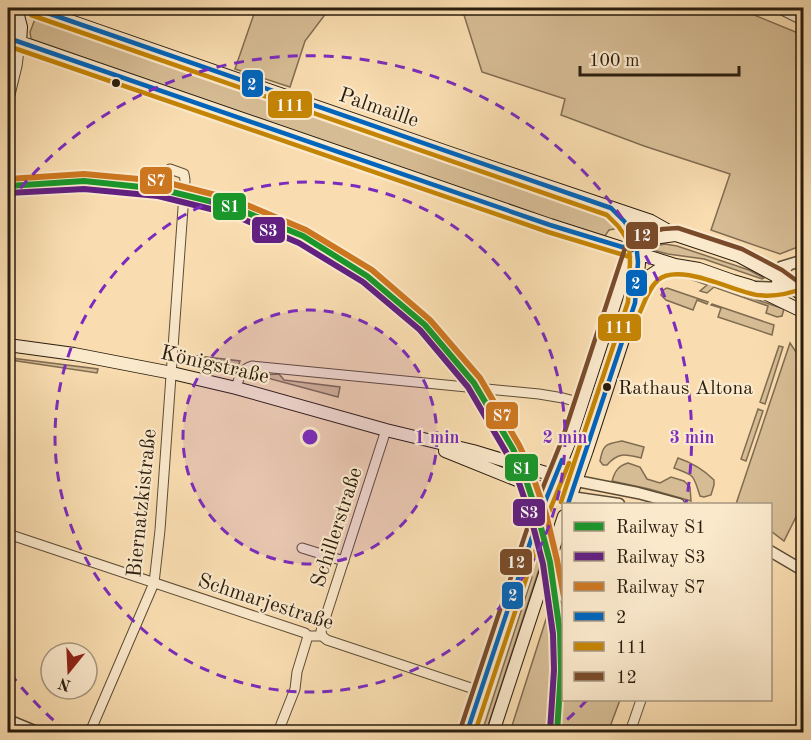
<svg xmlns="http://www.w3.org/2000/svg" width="811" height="740" viewBox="0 0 811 740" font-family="'Old Standard TT',serif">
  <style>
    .green { fill: #d6bc94; stroke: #806c51; stroke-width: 1.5 }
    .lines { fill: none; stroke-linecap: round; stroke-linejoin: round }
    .minor-casing { stroke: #5d4d36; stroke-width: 11 }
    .tertiary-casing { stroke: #5d4d36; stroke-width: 13 }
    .secondary-casing { stroke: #291d0e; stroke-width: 14 }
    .minor { stroke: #fbe9cc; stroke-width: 9 }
    .tertiary { stroke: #fbe9cc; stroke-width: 10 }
    .secondary { stroke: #fbe9cc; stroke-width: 12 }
    .bus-1-casing { stroke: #fbe9cc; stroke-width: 9 }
    .bus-2-casing { stroke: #fbe9cc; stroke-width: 9 }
    .bus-3-casing { stroke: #fbe9cc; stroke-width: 9 }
    .bus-1 { stroke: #0065bd; stroke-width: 4.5 }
    .bus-2 { stroke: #c48404; stroke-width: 4.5 }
    .bus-3 { stroke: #7a4b2a; stroke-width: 4.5 }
    .rail-1-casing { stroke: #fbe9cc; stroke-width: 10 }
    .rail-2-casing { stroke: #fbe9cc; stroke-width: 10 }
    .rail-3-casing { stroke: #fbe9cc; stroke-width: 10 }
    .rail-1 { stroke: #1a962b; stroke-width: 6 }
    .rail-2 { stroke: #622181; stroke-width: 6 }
    .rail-3 { stroke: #cc7720; stroke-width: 6 }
    .ring { fill: none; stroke: #7b2cbf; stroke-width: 3; stroke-dasharray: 10 8 }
    .bus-dot { fill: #291d0e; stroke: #fbe9cc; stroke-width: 2 }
    .labels { text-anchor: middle; stroke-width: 4.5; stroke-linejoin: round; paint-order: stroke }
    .bus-label { font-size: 20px; fill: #291d0e; stroke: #fbe9cc; text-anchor: start }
    .street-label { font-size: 21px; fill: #291d0e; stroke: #fbe9cc }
    .centre { fill: #7b2cbf; stroke: #fbe9cc; stroke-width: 3 }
    .ring-label { font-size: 18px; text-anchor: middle; font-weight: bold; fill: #7b2cbf; stroke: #fbe9cc; stroke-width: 4.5; stroke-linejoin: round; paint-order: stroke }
    .line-badge { stroke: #fbe9cc; stroke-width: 2 }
    .badge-label { font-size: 16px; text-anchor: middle; font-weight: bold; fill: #fff }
  </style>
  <rect width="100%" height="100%" fill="#f9ddb0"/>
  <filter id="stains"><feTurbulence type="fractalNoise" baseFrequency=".00333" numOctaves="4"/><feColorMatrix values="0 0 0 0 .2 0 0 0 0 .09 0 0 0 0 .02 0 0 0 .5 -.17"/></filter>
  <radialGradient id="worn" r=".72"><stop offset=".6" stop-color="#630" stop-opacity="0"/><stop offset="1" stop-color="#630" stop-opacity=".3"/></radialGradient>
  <!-- green -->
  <path class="green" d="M256 8H330L305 41 290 87 235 69Z
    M439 8H737L803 35V245L780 254 711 230 730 174 644 146 561 115 565 99 482 72 464 15Z
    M40 17 603 210 615 217 625 227 609 230 605 236 557 222 31 39 30 32 35 19Z
    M665 244 677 246 749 270 764 278 762 279 704 259 668 254 649 249 650 247Z
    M679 273 784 309 782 316 777 317 766 313 768 306 714 287 707 293 700 291 707 285 679 275 674 278C666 276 658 283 652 288L650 287C657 277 667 273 679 273Z
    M667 288 708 302 707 304 697 300 693 310 666 300 661 295 663 290Z
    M712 304 774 325 772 335 718 317 721 308 711 305Z
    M790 343 800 358 803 360 804 508 797 515 784 541 771 531 770 504H736Z
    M779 346 783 347 765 404 760 402Z
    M190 355 240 361 237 369 191 360Z
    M11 358 98 369 97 373 11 360Z
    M279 374 284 380 340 387 338 397 260 376V375Z
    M758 409 763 411 746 461 741 459Z
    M622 441 644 447 641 458C625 454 618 452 607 465H603L600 461C603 444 606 444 622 441Z
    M678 458C693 463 703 469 714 480V485L711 495 704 497 700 496C693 475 696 476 674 468Z
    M628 463 640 467 647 479 660 483 671 477 684 481 690 487 691 501 649 489 612 481C615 471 618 466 628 463Z
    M543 523 553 526 486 732H482L532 577 527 567Z
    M556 588 560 589 561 606 563 598 564 700H620L608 732H510Z"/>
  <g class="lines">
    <!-- minor casing -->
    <g class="minor-casing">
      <path id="minor" d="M778 8 804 21
        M8 103 17 66 20 43
        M236 388C239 378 241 369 252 366L539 394 563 398 582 403
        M8 534 305 633 308 636H322L327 640 480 691
        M302 548 344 561
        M322 636 321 631 386 430
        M90 732 154 583 160 530 185 180 184 174 170 169C164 174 163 178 165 186L175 189 184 188
        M278 732 295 689 297 672 308 636
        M630 732 641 700"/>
    </g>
    <!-- tertiary casing -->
    <g class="tertiary-casing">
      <path id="tertiary" d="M781 267 804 260
        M777 283 779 275 788 266
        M754 287 783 288 804 280
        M577 481 638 493 679 504
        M571 497 619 504
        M770 551 804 571
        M8 720 37 732"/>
    </g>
    <!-- secondary casing -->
    <g class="secondary-casing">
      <path id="secondary" d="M16 8 21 27 20 43
        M33 8 450 153 651 221 676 235 739 256 778 277 804 296
        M8 38 550 225 675 265 699 269 733 281 750 286 804 312
        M614 210C626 222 637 235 639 252 641 266 635 281 635 296
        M633 249 653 238 675 235
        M8 345 74 354 172 373 236 388 386 430 473 451 556 476 577 481
        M445 451 522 482 571 497
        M568 504 587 450 635 303 648 277 660 269 674 265
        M467 732 538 519 569 443 632 250
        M493 732 564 516"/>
    </g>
    <!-- minor -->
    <use href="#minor" class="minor"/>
    <!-- tertiary -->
    <use href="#tertiary" class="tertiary"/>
    <!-- secondary -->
    <use href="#secondary" class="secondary"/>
    <!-- bus-1 casing -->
    <g class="bus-1-casing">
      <path id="bus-1" d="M33 8 611 208 624 221 632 232 636 242 638 262 635 303 568 504
        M8 38 550 225 632 250
        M467 732 538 519 562 460"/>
    </g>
    <!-- bus-2 casing -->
    <g class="bus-2-casing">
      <path id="bus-2" d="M31 15 607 215 618 226 625 236 629 244 630 262 628 302 561 502
        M8 46 548 232 630 257
        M640 312C645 301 649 288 658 280 679 262 732 291 757 295 773 297 789 294 804 288
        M475 732 545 522 569 463"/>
    </g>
    <!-- bus-3 casing -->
    <g class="bus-3-casing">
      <path id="bus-3" d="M460 730 531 517 562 440 626 245 638 237 650 232 663 229 678 228 742 249 782 270 804 286"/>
    </g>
    <!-- bus-1 -->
    <use href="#bus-1" class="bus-1"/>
    <!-- bus-2 -->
    <use href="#bus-2" class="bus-2"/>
    <!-- bus-3 -->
    <use href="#bus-3" class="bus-3"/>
    <!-- rail-1 casing -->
    <g class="rail-1-casing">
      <path id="rail-1" d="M8 186 84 181 160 189 233 207 303 236 367 276 425 325 474 383 513 449 523 471 538 516 550 562 560 633 561 670 557 732"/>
    </g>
    <!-- rail-2 casing -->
    <g class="rail-2-casing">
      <path id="rail-2" d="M8 193 84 189 158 196 231 214 299 243 363 282 420 330 468 387 506 452 516 474 531 518 543 564 553 634 554 670 550 731"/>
    </g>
    <!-- rail-3 casing -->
    <g class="rail-3-casing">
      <path id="rail-3" d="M8 179 84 174 161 181 235 200 306 230 372 270 430 320 480 378 519 445 530 468 546 514 557 560 564 597"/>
    </g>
    <!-- rail-1 -->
    <use href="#rail-1" class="rail-1"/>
    <!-- rail-2 -->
    <use href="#rail-2" class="rail-2"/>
    <!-- rail-3 -->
    <use href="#rail-3" class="rail-3"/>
  </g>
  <!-- distance rings -->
  <circle cx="310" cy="437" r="127" fill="#7b2cbf" fill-opacity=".12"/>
  <g class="ring">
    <circle cx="310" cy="437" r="127"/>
    <circle cx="310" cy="437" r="255"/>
    <path d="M587 700A382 382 0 0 1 553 732M67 732A382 382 0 0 1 9 672M9 202A382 382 0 0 1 686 503"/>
  </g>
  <!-- markers -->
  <g class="bus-dot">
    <circle cx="116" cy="83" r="5"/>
    <circle cx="607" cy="387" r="5"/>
  </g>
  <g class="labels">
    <!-- bus labels -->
    <g class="bus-label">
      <text x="618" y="394">Rathaus Altona</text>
    </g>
    <!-- street labels -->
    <g class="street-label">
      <text transform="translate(379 107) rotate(19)" y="7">Palmaille</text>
      <text transform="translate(215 364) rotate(13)" y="7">Königstraße</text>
      <text transform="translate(141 503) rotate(-84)" y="7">Biernatzkistraße</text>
      <text transform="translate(336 527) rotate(-72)" y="7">Schillerstraße</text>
      <text transform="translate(266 601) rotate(18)" y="7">Schmarjestraße</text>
    </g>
  </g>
  <circle cx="310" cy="437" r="9" class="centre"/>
  <g class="ring-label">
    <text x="437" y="443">1 min</text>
    <text x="565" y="443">2 min</text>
    <text x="692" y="443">3 min</text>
  </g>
  <g class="line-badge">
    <rect x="241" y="69" width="23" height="29" rx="6" fill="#0065bd"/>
    <rect x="267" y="90" width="46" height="29" rx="6" fill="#c48404"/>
    <rect x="139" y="166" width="34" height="29" rx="6" fill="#cc7720"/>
    <rect x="212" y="192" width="35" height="29" rx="6" fill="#1a962b"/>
    <rect x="251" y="216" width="35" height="28" rx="6" fill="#622181"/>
    <rect x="625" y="221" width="34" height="29" rx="6" fill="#7a4b2a"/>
    <rect x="625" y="269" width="23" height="28" rx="6" fill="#0065bd"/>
    <rect x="597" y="313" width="45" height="29" rx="6" fill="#c48404"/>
    <rect x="485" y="401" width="34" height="29" rx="6" fill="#cc7720"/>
    <rect x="504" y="453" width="35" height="29" rx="6" fill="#1a962b"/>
    <rect x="512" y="498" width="34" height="29" rx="6" fill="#622181"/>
    <rect x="499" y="548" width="34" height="28" rx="6" fill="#7a4b2a"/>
    <rect x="501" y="581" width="23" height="29" rx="6" fill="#0065bd"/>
  </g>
  <g class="badge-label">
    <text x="252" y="90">2</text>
    <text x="290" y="111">111</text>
    <text x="156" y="186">S7</text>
    <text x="230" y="212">S1</text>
    <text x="268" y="236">S3</text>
    <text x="642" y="241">12</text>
    <text x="636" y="289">2</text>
    <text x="619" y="333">111</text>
    <text x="502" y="421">S7</text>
    <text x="522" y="474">S1</text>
    <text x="529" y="518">S3</text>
    <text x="516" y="568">12</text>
    <text x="513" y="601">2</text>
  </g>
  <!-- margin -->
  <rect width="811" height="740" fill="none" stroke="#f9ddb0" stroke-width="30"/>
  <rect x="9" y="9" width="793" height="722" fill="none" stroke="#291d0e" stroke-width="3"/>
  <rect x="15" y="15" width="781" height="710" fill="none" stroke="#291d0e" stroke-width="1.5"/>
  <!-- legend -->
  <rect x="562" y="503" width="210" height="198" fill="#fbe9cc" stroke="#a79780" stroke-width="1.5"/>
  <rect x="574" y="522" width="30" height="9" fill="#1a962b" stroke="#a79780" stroke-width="1.5"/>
  <text x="616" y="533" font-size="18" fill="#291d0e">Railway S1</text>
  <rect x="574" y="552" width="30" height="9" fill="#622181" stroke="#a79780" stroke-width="1.5"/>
  <text x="616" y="563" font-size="18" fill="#291d0e">Railway S3</text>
  <rect x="574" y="582" width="30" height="9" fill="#cc7720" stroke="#a79780" stroke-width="1.5"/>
  <text x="616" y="593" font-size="18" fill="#291d0e">Railway S7</text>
  <rect x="574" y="612" width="30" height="9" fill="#0065bd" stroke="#a79780" stroke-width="1.5"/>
  <text x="616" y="623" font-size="18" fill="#291d0e">2</text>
  <rect x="574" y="642" width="30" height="9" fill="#c48404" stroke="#a79780" stroke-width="1.5"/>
  <text x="616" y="653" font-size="18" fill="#291d0e">111</text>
  <rect x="574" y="672" width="30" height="9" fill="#7a4b2a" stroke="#a79780" stroke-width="1.5"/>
  <text x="616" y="683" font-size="18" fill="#291d0e">12</text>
  <!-- north arrow -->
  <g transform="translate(69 671) rotate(198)"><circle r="28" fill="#fbe9cc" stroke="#a79780" stroke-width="1.5"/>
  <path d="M0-4.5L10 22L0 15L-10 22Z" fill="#8f2418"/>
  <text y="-9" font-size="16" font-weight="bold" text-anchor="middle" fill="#291d0e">N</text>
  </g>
  <!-- scale -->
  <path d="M580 66v9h159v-9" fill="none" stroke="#291d0e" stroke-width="3"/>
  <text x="589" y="66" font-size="18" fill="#291d0e" stroke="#fbe9cc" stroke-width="4.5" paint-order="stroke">100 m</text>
  <rect width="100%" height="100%" filter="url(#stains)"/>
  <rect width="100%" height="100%" fill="url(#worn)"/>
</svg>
